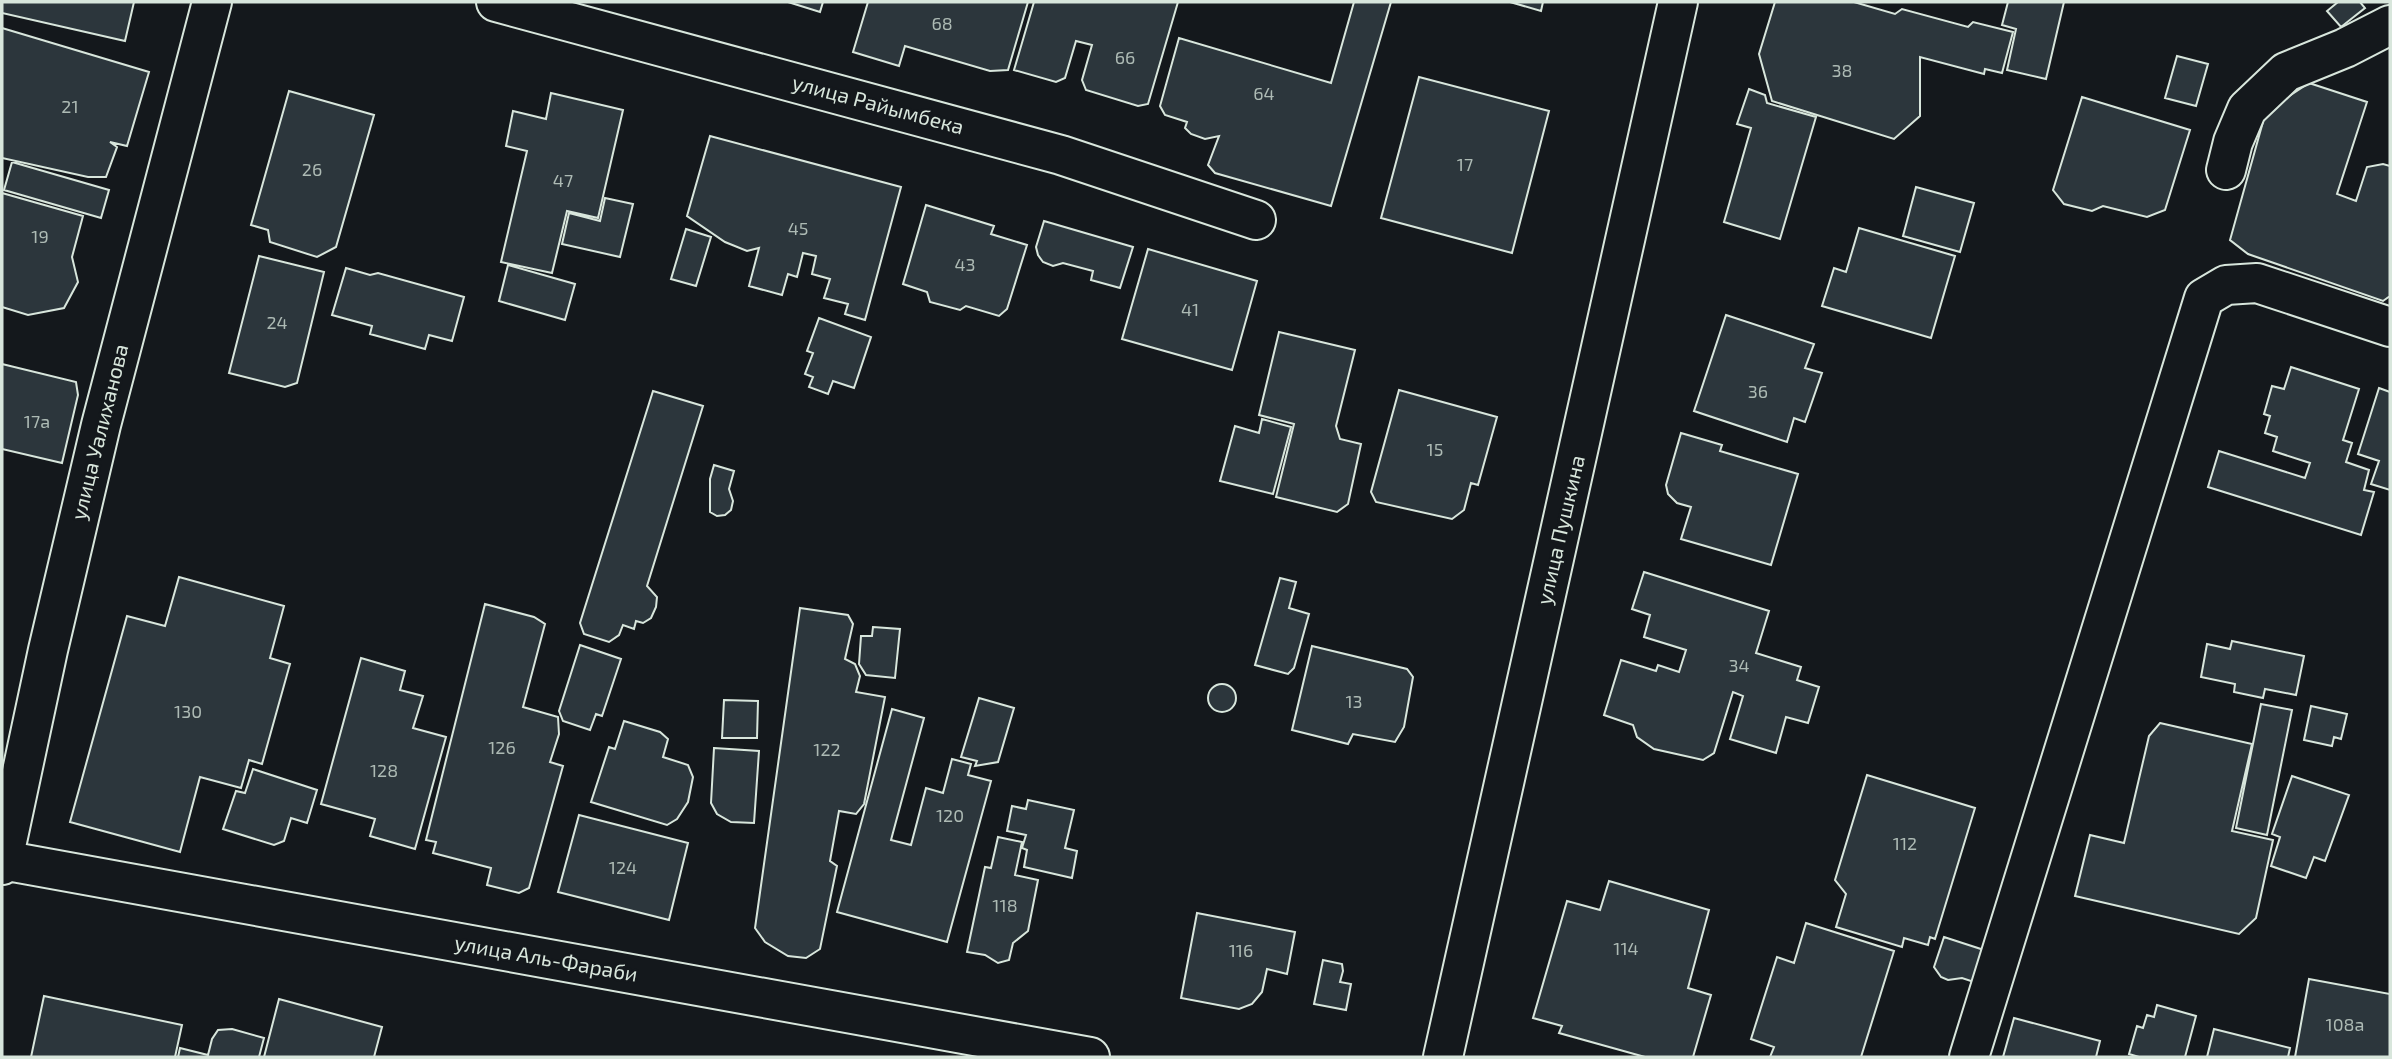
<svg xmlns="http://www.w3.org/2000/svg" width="2392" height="1059" viewBox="0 0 2392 1059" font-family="'Exo 2',sans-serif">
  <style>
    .building { fill: #2c363c; stroke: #d8e6dc; stroke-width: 2 }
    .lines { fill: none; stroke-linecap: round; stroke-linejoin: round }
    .minor-casing { stroke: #d8e6dc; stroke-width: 42 }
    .minor { stroke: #14181c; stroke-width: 38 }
    .labels { text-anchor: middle; stroke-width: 5; stroke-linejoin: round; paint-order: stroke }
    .number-label { font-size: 18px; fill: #adbab4 }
    .street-label { font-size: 21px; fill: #d8e6dc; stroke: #14181c }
  </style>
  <rect width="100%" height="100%" fill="#14181c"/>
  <!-- building -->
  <path class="building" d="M2 2H134L125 41 2 13Z
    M788 2H823L820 12Z
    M868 2H1028L1008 70 990 71 905 46 899 66 853 52Z
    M1034 2H1178L1148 104 1138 106 1086 90 1082 80 1092 45 1076 41 1065 78 1056 82 1014 70Z
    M1354 2H1391L1331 206 1215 173 1208 165 1219 136 1205 139 1191 134 1185 128 1187 122 1165 115 1160 106 1179 38 1331 83Z
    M1510 2H1543L1541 11Z
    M1775 2H1854L1895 14 1902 9 1968 27 1973 22 2013 32 2002 73 1985 69 1984 74 1920 57V116L1894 139 1772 101 1759 54Z
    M2008 2H2064L2046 79 2007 70 2016 29 2002 25Z
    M2338 2H2360L2365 8 2341 27 2327 11Z
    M2 28 149 72 127 146 110 142 117 147 106 177H88L2 158Z
    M2177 56 2208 64 2196 106 2165 98Z
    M1419 77 1549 111 1512 253 1381 218Z
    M2309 83 2367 102 2337 194 2356 201 2367 167 2383 164 2390 166V296L2383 301 2248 254 2230 240 2266 111Z
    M1749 89 1765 95 1767 103 1816 117 1780 239 1724 222 1751 128 1737 124Z
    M289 91 374 115 336 247 317 257 270 242 268 230 251 225Z
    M551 93 623 110 598 218 567 211 552 273 501 262 527 151 506 146 513 111 546 119Z
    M2082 97 2190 130 2165 210 2147 217 2103 206 2092 211 2064 204 2053 190Z
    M710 136 901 187 865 320 845 314 848 304 824 298 830 279 812 274 816 256 803 253 797 277 788 274 782 295 749 286 759 248 747 251 725 242 687 216Z
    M12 162 109 190 101 218 4 190Z
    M1916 187 1974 203 1960 252 1903 236Z
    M2 193 83 216 72 257 78 282 64 308 28 315 2 307Z
    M605 198 633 204 620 257 562 244 569 213 600 221Z
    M926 205 994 226 991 234 1027 245 1007 309 999 316 966 306 960 310 930 302 927 292 903 284Z
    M1044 221 1133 247 1120 288 1091 280 1093 271 1063 263 1053 266 1043 262 1038 255 1036 247Z
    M1859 228 1955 256 1931 338 1822 306 1834 268 1846 272Z
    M686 229 711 237 696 286 671 279Z
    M1148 249 1257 281 1232 370 1122 339Z
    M259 256 324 272 297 383 285 387 229 373Z
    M508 265 575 284 565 320 499 301Z
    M346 268 370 275 378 273 464 297 452 341 429 335 425 349 370 334 372 326 332 315Z
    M1726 315 1814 344 1805 368 1822 373 1805 422 1794 418 1787 442 1694 411Z
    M819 318 871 337 854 388 833 381 828 394 809 387 813 377 805 374 813 353 807 351Z
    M1279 332 1355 350 1336 426 1340 439 1361 444 1348 504 1337 512 1276 497 1294 424 1259 415Z
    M2 364 76 382 78 395 62 463 2 449Z
    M2291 367 2359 389 2343 440 2352 443 2346 462 2369 470 2364 490 2374 492 2361 535 2208 487 2219 451 2305 478 2310 463 2273 451 2277 437 2265 433 2270 416 2264 414 2272 386 2284 389Z
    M2379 388 2390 392V490L2371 484 2379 461 2358 454Z
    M1399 390 1497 417 1478 485 1471 483 1464 510 1452 519 1376 502 1371 492Z
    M653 391 703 406 647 586 657 597 656 607 651 618 643 623 636 621 634 629 623 625 619 635 609 642 584 634 580 623Z
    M1262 419 1291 427 1273 494 1220 481 1235 426 1259 433Z
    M1681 433 1722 445 1720 451 1798 474 1771 565 1681 539 1691 507 1677 503 1668 494 1666 485Z
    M714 465 734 471 729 489 733 501 731 510 725 515 717 516 710 512V479Z
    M1644 572 1769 611 1756 653 1801 667 1797 680 1819 687 1808 723 1786 717 1776 753 1730 739 1743 696 1733 692 1714 753 1703 760 1654 749 1637 737 1633 725 1604 715 1621 660 1656 671 1658 665 1679 672 1686 650 1644 637 1650 615 1632 609Z
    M179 577 284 606 270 658 290 664 262 764 249 760 241 788 200 777 180 852 70 822 127 616 165 626Z
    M1280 578 1296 582 1289 608 1309 614 1294 668 1288 674 1255 665Z
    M485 604 534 617 545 624 523 707 558 717 559 734 550 762 563 766 529 888 519 893 487 885 491 868 433 853 436 842 426 840Z
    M800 608 848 615 853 624 845 659 855 664 860 676 856 692 885 697 864 804 856 814 839 811 830 861 837 866 820 949 806 958 788 956 765 942 755 928Z
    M873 627 900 629 895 678 866 675 859 664 861 636H872Z
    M2232 641 2304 656 2296 695 2265 689 2263 698 2234 692 2235 684 2201 677 2207 644 2230 649Z
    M580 645 621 659 602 716 596 714 590 730 563 721 559 711Z
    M1312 646 1407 669 1413 677 1404 727 1395 742 1353 734 1348 744 1292 730Z
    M361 658 405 671 400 690 423 696 413 728 446 737 415 849 370 836 375 819 321 804Z
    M1208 698a14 14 0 1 1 28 0a14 14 0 1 1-28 0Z
    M979 698 1014 708 998 762 975 766 977 761 961 757Z
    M724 700 758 701 757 738H722Z
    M2261 704 2292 710 2267 835 2236 828Z
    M2311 706 2347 714 2341 739 2334 737 2332 746 2304 740Z
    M892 709 924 718 891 840 911 845 926 788 943 793 952 759 971 764 968 775 991 781 947 942 837 912Z
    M624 721 660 732 668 739 663 757 688 765 693 777 688 802 677 819 667 825 591 802 609 747 615 749Z
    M2160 723 2252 744 2232 831 2273 840 2256 918 2239 934 2075 896 2090 835 2124 843 2149 736Z
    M714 748 759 751 754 823 731 822 717 814 711 803Z
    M253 769 317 790 307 823 291 818 284 841 274 845 223 829 236 791 245 793Z
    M1867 775 1975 808 1935 939 1930 937 1928 945 1904 938 1902 947 1836 927 1846 894 1835 880Z
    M2292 776 2349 795 2325 861 2314 857 2306 878 2271 866 2280 837 2272 834Z
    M1028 800 1074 810 1065 848 1077 851 1072 878 1024 867 1027 850 1022 848 1026 835 1007 831 1012 806 1026 809Z
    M579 815 688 843 669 920 558 892Z
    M998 837 1022 842 1015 875 1038 880 1028 931 1013 943 1009 960 998 963 985 955 967 952 985 867 991 868Z
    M1609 881 1709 910 1688 988 1711 995 1693 1057H1645L1559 1033 1562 1026 1533 1018 1567 901 1600 910Z
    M1197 913 1295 932 1287 974 1267 969 1262 992 1252 1004 1239 1009 1181 998Z
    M1806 923 1894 951 1861 1057H1770L1774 1047 1751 1039 1777 957 1794 963Z
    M1944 937 1987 951 1977 983 1962 978 1948 980 1941 977 1934 967Z
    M1323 960 1342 964 1343 971 1340 982 1351 984 1346 1010 1314 1004Z
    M2309 979 2390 994V1057H2295Z
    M44 996 182 1025 175 1057H31Z
    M279 999 382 1027 374 1057H264Z
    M2157 1005 2196 1016 2185 1057H2139L2129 1054 2137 1026 2143 1028 2147 1015 2154 1017Z
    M2014 1018 2100 1041 2096 1057H2003Z
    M232 1029 264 1038 259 1057H178L180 1048 208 1055 212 1039 218 1030Z
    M2214 1029 2290 1048 2288 1057H2207Z"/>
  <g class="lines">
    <!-- minor casing -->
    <g class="minor-casing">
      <path id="minor" d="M496 2 1061 155 1256 220
        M2226 170 2233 142 2247 109 2286 72 2345 48 2390 25
        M2 860 1090 1057
        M2 865 48 650 101 425 212 2
        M1443 1057 1678 2
        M1969 1057 2204 298 2226 285 2257 283 2390 327"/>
    </g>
    <!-- minor -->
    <use href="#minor" class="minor"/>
  </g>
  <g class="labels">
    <!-- number labels -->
    <g class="number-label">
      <text x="942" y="30">68</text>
      <text x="1125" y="64">66</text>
      <text x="1842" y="77">38</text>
      <text x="1264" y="100">64</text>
      <text x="70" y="113">21</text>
      <text x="1465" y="171">17</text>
      <text x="312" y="176">26</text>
      <text x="563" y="187">47</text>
      <text x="798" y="235">45</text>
      <text x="40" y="243">19</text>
      <text x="965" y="271">43</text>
      <text x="1190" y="316">41</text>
      <text x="277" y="329">24</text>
      <text x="1758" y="398">36</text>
      <text x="37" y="428">17а</text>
      <text x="1435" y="456">15</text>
      <text x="1739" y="672">34</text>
      <text x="1354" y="708">13</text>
      <text x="188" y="718">130</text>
      <text x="502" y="754">126</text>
      <text x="827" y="756">122</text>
      <text x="384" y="777">128</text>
      <text x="950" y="822">120</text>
      <text x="1905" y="850">112</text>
      <text x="623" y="874">124</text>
      <text x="1005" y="912">118</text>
      <text x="1626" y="955">114</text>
      <text x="1241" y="957">116</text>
      <text x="2345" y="1031">108а</text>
    </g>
    <!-- street labels -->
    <g class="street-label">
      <text transform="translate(878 105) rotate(15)" y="7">улица Райымбека</text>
      <text transform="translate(100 432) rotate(-76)" y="7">улица Уалиханова</text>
      <text transform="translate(1561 530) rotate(-77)" y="7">улица Пушкина</text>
      <text transform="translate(546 959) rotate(10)" y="7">улица Аль-Фараби</text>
    </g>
  </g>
  <!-- border -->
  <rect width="2392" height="1059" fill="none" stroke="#d8e6dc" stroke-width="7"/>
</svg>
